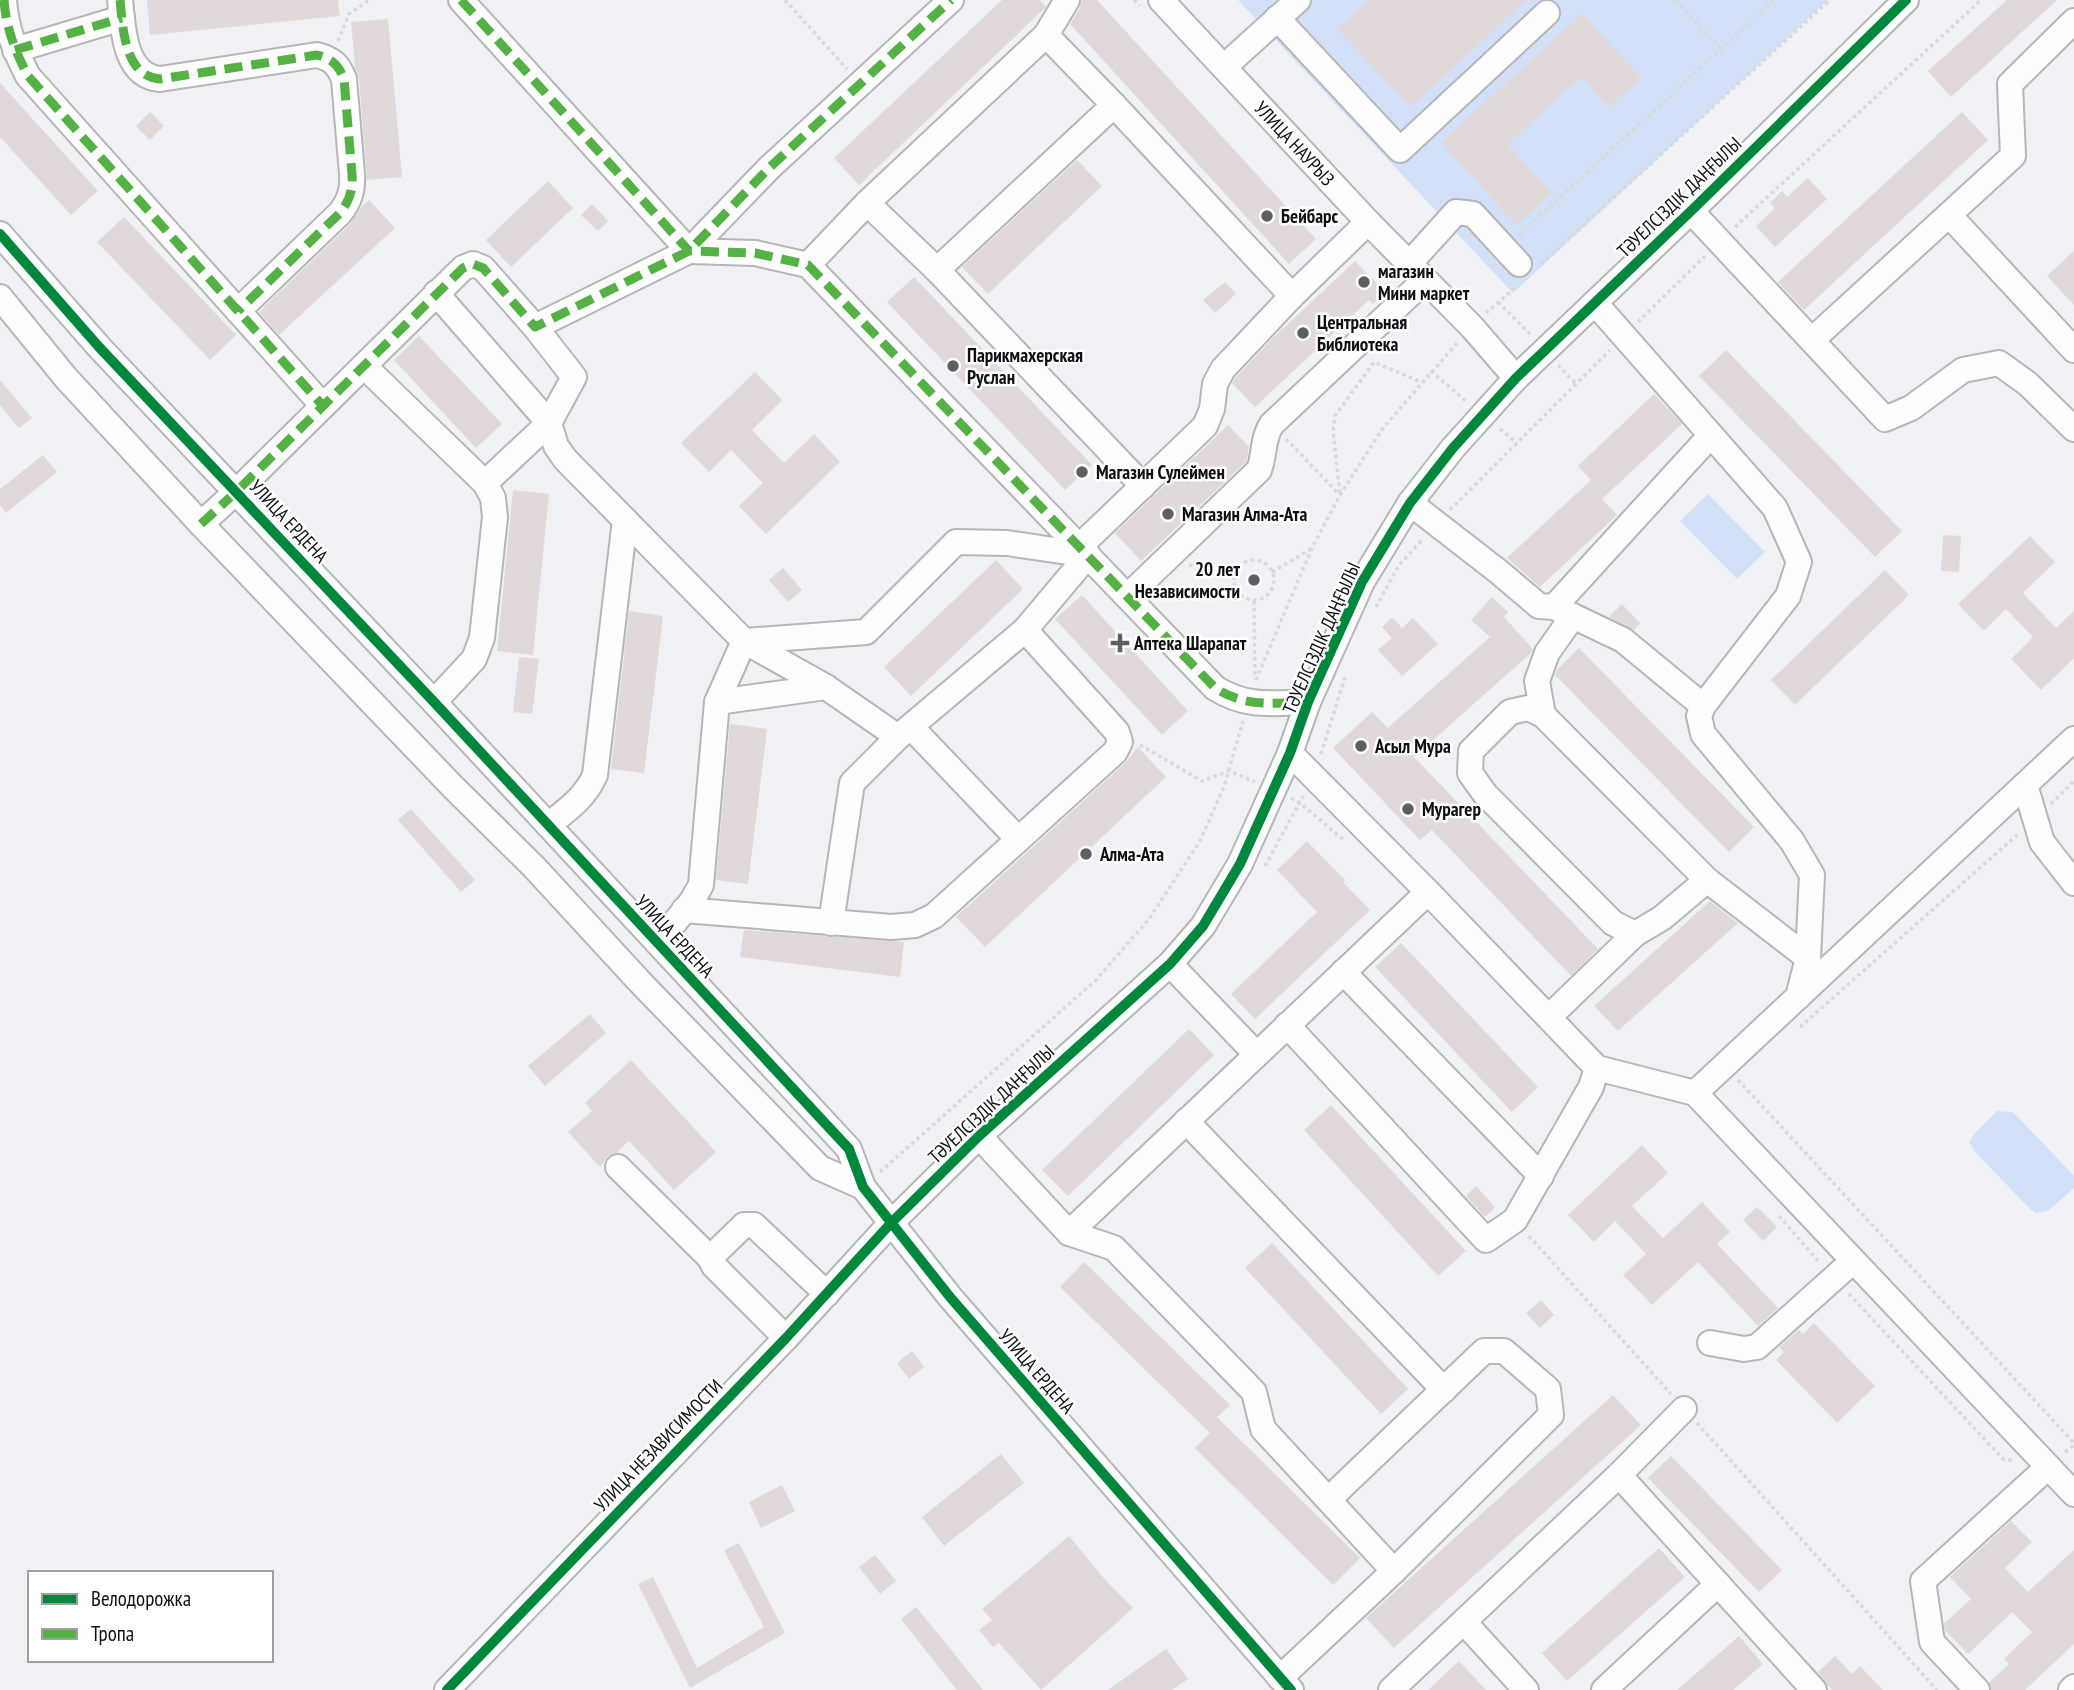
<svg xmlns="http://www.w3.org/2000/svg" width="2074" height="1690" viewBox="0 0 2074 1690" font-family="'PT Sans Narrow',sans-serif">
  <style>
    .green { fill: #d3e1f8 }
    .building { fill: #e1d8d9 }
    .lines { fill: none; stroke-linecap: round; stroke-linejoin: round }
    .minor-casing { stroke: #b4b6b8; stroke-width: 28 }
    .path { stroke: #d9d9da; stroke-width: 3.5; stroke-dasharray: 3.5 3.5; stroke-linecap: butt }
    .minor { stroke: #fdfdfd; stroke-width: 24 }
    .quiet { stroke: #54b144; stroke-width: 9; stroke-dasharray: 18 9; stroke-linecap: butt }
    .cycleway-casing { stroke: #fff; stroke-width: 15 }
    .cycleway { stroke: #00873e; stroke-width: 10 }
    .poi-dot { fill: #5d5f62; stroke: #fff; stroke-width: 2.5 }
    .labels { text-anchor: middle; stroke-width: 5; stroke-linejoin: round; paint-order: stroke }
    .street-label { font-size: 19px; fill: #0f1013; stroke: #fff }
    .poi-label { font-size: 19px; font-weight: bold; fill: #0f1013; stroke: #fff; text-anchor: start }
  </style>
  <rect width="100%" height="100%" fill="#eff1f4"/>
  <!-- green -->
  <path class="green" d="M1238 0H1828L1513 293Z
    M1708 494 1765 552 1737 579 1680 521Z
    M1997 1111 2012 1112 2017 1116 2074 1176V1188L2048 1211 2036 1213 2031 1210 1975 1152 1969 1142 1975 1133Z"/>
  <!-- building -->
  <path class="building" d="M147 0H338L340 16 150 35Z
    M1002 0H1040L1046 7 859 185 834 158Z
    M1082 0H1097L1316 239 1289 264 1070 24 1080 8Z
    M1369 0H1526L1411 107 1338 29Z
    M2007 0H2057L1951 97 1928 71Z
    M1582 14 1641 78 1609 107 1581 77 1507 144 1552 193 1516 225 1441 142Z
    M388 19 402 177 367 180 359 78 355 67 351 22Z
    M0 83 98 191 71 215 0 137Z
    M150 112 164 126 150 140 136 126Z
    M1962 112 1988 140 1804 310 1778 282Z
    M1077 160 1102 186 988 294 962 267Z
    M1808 178 1827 199 1775 247 1756 226 1775 208 1770 203 1782 191 1787 197Z
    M548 181 573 208 511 267 486 240Z
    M369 200 395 228 279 335 259 312 350 224 361 207Z
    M592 204 608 221 598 231 581 215Z
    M124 217 236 335 210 360 97 242Z
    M2074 251V305L2047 276Z
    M1355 261 1385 292 1373 304 1369 300 1255 407 1232 383 1235 378 1270 341Z
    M914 277 1092 465 1065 490 887 302Z
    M1225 282 1236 294 1215 313 1203 300Z
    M419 336 502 424 476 448 394 360Z
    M1726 350 1902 531 1875 557 1699 376Z
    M755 372 782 400 752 430 784 463 814 434 840 462 766 534 739 506 763 483 731 450 709 472 681 443Z
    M0 380 32 418 19 428 0 405Z
    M1654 394 1682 424 1602 499 1617 515 1540 587 1507 558 1591 480 1578 466Z
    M1228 425 1249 447 1246 462 1141 561 1115 533Z
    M43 455 57 472 6 513 0 505V489Z
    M513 490 549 494 533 655 497 651Z
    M1943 535 1961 536 1959 572 1941 571Z
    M2030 536 2055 562 2023 593 2056 628 2074 611V658L2041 690 2011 659 2033 637 2006 609 1984 631 1958 604Z
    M996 560 1023 589 911 696 884 667Z
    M783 568 802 590 788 602 769 580Z
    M1885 570 1909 595 1795 705 1771 680Z
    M1082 595 1188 711 1162 735 1055 619Z
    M1492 597 1508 612 1504 617 1533 649 1531 653 1414 757 1598 949 1571 976 1432 830 1420 840 1333 748 1372 712 1388 728 1490 637 1471 620Z
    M1622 604 1640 623 1634 630 1609 617Z
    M629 611 663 616 644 773 611 769Z
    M1392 617 1402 628 1413 618 1438 644 1402 676 1378 650 1392 638 1382 627Z
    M1579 648 1754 827 1729 852 1555 675 1557 670Z
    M519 657 539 659 532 714 513 712Z
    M730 724 767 729 748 884 716 880Z
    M1138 747 1166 777 985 947 956 917 1125 763Z
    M411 809 475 880 461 892 398 820Z
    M1307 841 1345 880 1343 882 1370 910 1255 1019 1231 994 1317 912 1277 870Z
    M1710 901 1738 923 1618 1031 1594 1006Z
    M744 930 904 942 900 977 740 957Z
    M1401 943 1538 1087 1512 1112 1375 967Z
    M590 1014 606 1033 545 1086 528 1066Z
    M1189 1029 1214 1055 1068 1196 1042 1170Z
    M631 1060 716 1152 674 1190 629 1141 616 1153 608 1156 600 1167 568 1132 592 1111 585 1103Z
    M1331 1105 1466 1251 1438 1276 1304 1130Z
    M1642 1145 1668 1173 1632 1206 1663 1238 1702 1202 1730 1232 1717 1244 1778 1308 1758 1326 1698 1262 1652 1305 1623 1275 1646 1254 1615 1221 1594 1242 1568 1215Z
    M1476 1186 1495 1207 1485 1217 1466 1196Z
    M1757 1207 1777 1227 1763 1241 1743 1220Z
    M1272 1243 1408 1389 1381 1414 1245 1268Z
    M1084 1262 1230 1405 1217 1417 1360 1558 1333 1585 1195 1448 1210 1433 1060 1287Z
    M1541 1300 1554 1315 1540 1328 1526 1313Z
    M1814 1323 1875 1386 1837 1423 1776 1360 1784 1352 1779 1347 1799 1330 1803 1334Z
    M912 1351 924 1367 909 1379 897 1363Z
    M1613 1395 1641 1425 1394 1648 1366 1618Z
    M1001 1454 1024 1483 944 1546 922 1517Z
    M1671 1456 1782 1570 1759 1592 1648 1478Z
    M782 1485 795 1511 761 1528 749 1502Z
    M2011 1521 2032 1542 2005 1568 2028 1592 2074 1550V1644L2025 1690H1991L1989 1683 2009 1664 2004 1659 2032 1632 2012 1612 1968 1654 1945 1630 1944 1624 1971 1599 1950 1577Z
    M1069 1536 1108 1583 1133 1608 1041 1690 999 1643 993 1647 979 1630 992 1620 982 1609Z
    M739 1543 785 1633 690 1688 638 1584 653 1577 697 1668 764 1627 724 1550Z
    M1659 1548 1685 1577 1567 1681 1542 1653Z
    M875 1555 896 1581 880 1594 859 1567Z
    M916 1607 953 1652 983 1690H957L937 1665 901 1619Z
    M1739 1636 1763 1664 1733 1690H1677Z
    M1166 1649 1188 1679 1172 1690H1108Z
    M1835 1656 1852 1674 1860 1666 1883 1690H1832L1818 1672Z
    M1459 1661 1486 1690H1428Z"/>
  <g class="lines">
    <!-- minor casing -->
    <g class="minor-casing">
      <g id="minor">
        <path d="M4 0C6 28 15 51 28 76L323 406"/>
        <path d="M120 0C123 28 124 76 160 79L317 55C332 59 338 64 344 79L352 174C353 190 350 200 340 213L238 311"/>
        <path d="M461 0 689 251 755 253 808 265 1215 688C1247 708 1272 703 1308 702"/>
        <path id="s1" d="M1161 0 1368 222 1472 327 1516 378"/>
        <path d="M1277 18 1400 150 1547 13"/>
        <path d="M1046 35 1067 0"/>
        <path d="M15 50 122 18"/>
        <path d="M1224 67 1298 0"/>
        <path d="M1691 211 1885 419 1911 408 1963 370 1999 363 2028 384 2074 429"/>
        <path d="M1949 215 2074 350"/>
        <path d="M0 234 99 347 434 702 849 1149 863 1187 950 1297 1291 1690"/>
        <path d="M1409 264 1456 212 1473 214 1519 264"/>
        <path d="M808 265 867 203"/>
        <path d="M937 270 1114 105"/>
        <path d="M436 293 549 423 485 483"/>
        <path d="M0 297 66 378 201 524 452 786 534 867 640 982 820 1168 863 1187"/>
        <path d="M1595 303 1775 508 1799 562 1788 596 1703 706 1699 716 1703 734 1792 841 1812 875 1808 958 1798 997"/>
        <path d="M535 327 689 251 769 168 951 0"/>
        <path d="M1812 340 2013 156 2010 84 2074 21"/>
        <path d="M364 366 485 483 493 498 495 517 482 638 474 659 434 702"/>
        <path d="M1143 486 937 270 867 203 1046 35 1114 105 1292 296 1368 222"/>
        <path d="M1410 503 1499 572 1539 606 1554 607 1711 435"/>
        <path d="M201 524 237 491 463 268 473 264 483 268 535 327 574 377 549 423 556 446 565 459 744 641 826 687 898 737"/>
        <path d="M1080 546 1205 426 1212 409 1215 384 1223 369 1292 296"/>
        <path d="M1128 596 1259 470C1265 455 1262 438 1272 424L1425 280"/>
        <path d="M1554 607 1623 640 1703 706"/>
        <path d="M717 702 826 687"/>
        <path d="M1543 715 1537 681 1547 653 1573 616"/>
        <path d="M911 727 1018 839"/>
        <path d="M1290 753 1428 892 1597 1068 1695 1093 2074 1494"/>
        <path d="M2025 785 2042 842 2074 883"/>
        <path d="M548 825C567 810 585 798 595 775L625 520"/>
        <path d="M684 910 891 927 915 925 934 916 1115 752 1120 742 1117 732 1025 630 898 737 852 783 831 923"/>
        <path d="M1635 934 1613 923 1485 794 1470 773 1471 751 1510 712 1528 708 1543 715 1707 880 1808 958"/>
        <path d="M658 943 692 901 701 885 717 702 744 641 866 632 956 542 1007 543 1088 555 1025 630"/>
        <path d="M1170 964 1256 1054"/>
        <path d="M1343 972 1541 1176"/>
        <path d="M1549 1017 1635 934 1662 918 1707 880"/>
        <path d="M1287 1025 1486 1240 1515 1220 1591 1087 1597 1068"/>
        <path d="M1695 1093 2074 739"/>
        <path d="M1186 1121 1444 1390"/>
        <path d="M979 1136 1069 1233 1114 1248 1254 1392 1263 1429 1394 1571"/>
        <path d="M618 1167 710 1258"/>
        <path d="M1069 1233 1428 892"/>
        <path d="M786 1338 714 1266 710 1258 744 1225H754L827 1294"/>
        <path d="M1710 1343 1744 1349 1757 1347 1853 1261"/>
        <path d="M1619 1475 1814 1690"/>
        <path d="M1464 1622 1526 1690"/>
        <path d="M1280 1678 1394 1571 1551 1415 1548 1389 1504 1351H1484L1329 1499"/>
        <path d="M447 1690 786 1338 892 1222 979 1136 1170 964 1203 926 1240 864 1290 753 1308 702 1362 582 1410 503 1453 448 1516 378 1691 211 1906 0"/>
        <path d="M1391 1690 1619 1475 1684 1409"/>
        <path d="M1604 1690 1718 1584"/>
        <path d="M1977 1690 1932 1642 1923 1581 2048 1467"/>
        <path d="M2071 1690 2074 1687"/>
      </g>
    </g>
    <!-- path -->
    <path class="path" d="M785 0 847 69
      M1134 0 1140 6
      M1676 0 1720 48
      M338 41 349 14 369 0
      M1735 227 1981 0
      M1519 235 1774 0
      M1541 264 1830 0
      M1498 302 1532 336
      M1486 313 1517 286
      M1638 322 1705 256
      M1558 365 1576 384
      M1431 371 1467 402
      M1500 429 1517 443
      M1286 439 1339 494
      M1340 493 1333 431 1335 416 1374 362 1421 382
      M1450 510 1610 350
      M1234 580a20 20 0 1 1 40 0a20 20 0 1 1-40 0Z
      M1189 565 1235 572
      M1272 572 1311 549
      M1254 601 1255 679
      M1376 607 1399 565 1423 539
      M1256 680 1312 548 1340 495 1383 428 1459 341
      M1140 745 1202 781 1229 771 1255 782
      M1321 754 1346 674
      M1291 798 1300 803 1345 841
      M2051 804 2074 781
      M1265 866 1303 796
      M1800 1027 2017 835
      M1738 1080 2074 1443
      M880 1172 1096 980 1149 919 1200 841 1224 787 1243 721
      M1779 1216 1820 1263
      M1529 1236 1671 1394
      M1849 1294 2003 1459 2014 1461
      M1697 1423 1937 1690
      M2065 1452 2074 1445"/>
    <!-- minor -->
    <use href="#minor" class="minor"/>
    <!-- quiet -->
    <path class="quiet" d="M4 0C6 28 15 51 28 76L323 406
      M120 0C123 28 124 76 160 79L317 55C332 59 338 64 344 79L352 174C353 190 350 200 340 213L238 311
      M461 0 689 251 755 253 808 265 1215 688C1247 708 1272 703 1308 702
      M15 50 122 18
      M201 524 237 491 463 268 473 264 483 268 535 327 689 251 769 168 951 0"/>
    <!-- cycleway casing -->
    <g class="cycleway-casing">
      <path id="cycleway" d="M0 234 99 347 434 702 849 1149 863 1187 950 1297 1291 1690
        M447 1690 786 1338 892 1222 979 1136 1170 964 1203 926 1240 864 1290 753 1308 702 1362 582 1410 503 1453 448 1516 378 1691 211 1906 0"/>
    </g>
    <!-- cycleway -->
    <use href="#cycleway" class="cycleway"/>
  </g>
  <!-- markers -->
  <g class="poi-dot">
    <circle cx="1267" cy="216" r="7"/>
    <circle cx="1364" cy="282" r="7"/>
    <circle cx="1303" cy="333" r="7"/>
    <circle cx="953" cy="366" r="7"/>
    <circle cx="1082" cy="472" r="7"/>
    <circle cx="1168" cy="514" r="7"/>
    <circle cx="1254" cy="580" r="7"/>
    <path d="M1116.5 632.5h7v7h7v7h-7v7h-7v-7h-7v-7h7z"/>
    <circle cx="1361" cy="746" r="7"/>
    <circle cx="1408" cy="809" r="7"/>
    <circle cx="1086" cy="854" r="7"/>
  </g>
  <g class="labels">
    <!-- street labels -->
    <g class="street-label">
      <text dy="7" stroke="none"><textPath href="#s1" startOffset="196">УЛИЦА НАУРЫЗ</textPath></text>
      <text transform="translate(1679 197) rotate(-44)" y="7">ТӘУЕЛСІЗДІК ДАҢҒЫЛЫ</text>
      <text transform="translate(289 521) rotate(47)" y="7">УЛИЦА ЕРДЕНА</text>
      <text transform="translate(1321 638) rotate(-66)" y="7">ТӘУЕЛСІЗДІК ДАҢҒЫЛЫ</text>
      <text transform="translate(675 936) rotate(47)" y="7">УЛИЦА ЕРДЕНА</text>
      <text transform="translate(991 1104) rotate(-43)" y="7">ТӘУЕЛСІЗДІК ДАҢҒЫЛЫ</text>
      <text transform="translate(1037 1371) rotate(49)" y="7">УЛИЦА ЕРДЕНА</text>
      <text transform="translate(658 1445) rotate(-46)" y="7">УЛИЦА НЕЗАВИСИМОСТИ</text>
    </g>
    <!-- poi labels -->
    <g class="poi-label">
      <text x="1281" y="223">Бейбарс</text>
      <text x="1378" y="278">магазин<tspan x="1378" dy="22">Мини маркет</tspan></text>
      <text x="1317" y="329">Центральная<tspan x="1317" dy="22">Библиотека</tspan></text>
      <text x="967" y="362">Парикмахерская<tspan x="967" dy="22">Руслан</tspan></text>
      <text x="1096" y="479">Магазин Сулеймен</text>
      <text x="1182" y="521">Магазин Алма-Ата</text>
      <text x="1240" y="576" text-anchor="end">20 лет<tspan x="1240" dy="22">Независимости</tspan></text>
      <text x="1134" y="650">Аптека Шарапат</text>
      <text x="1375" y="753">Асыл Мура</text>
      <text x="1422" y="816">Мурагер</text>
      <text x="1100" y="861">Алма-Ата</text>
    </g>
  </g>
  <!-- legend -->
  <rect x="28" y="1571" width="245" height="91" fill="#ffffff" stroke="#9f9fa1" stroke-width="2"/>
  <rect x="42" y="1594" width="35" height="10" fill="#00873e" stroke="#9f9fa1" stroke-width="2"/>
  <text x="91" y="1606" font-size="21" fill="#0f1013">Велодорожка</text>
  <rect x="42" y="1629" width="35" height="10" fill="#54b144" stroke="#9f9fa1" stroke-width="2"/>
  <text x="91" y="1641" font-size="21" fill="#0f1013">Тропа</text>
</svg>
